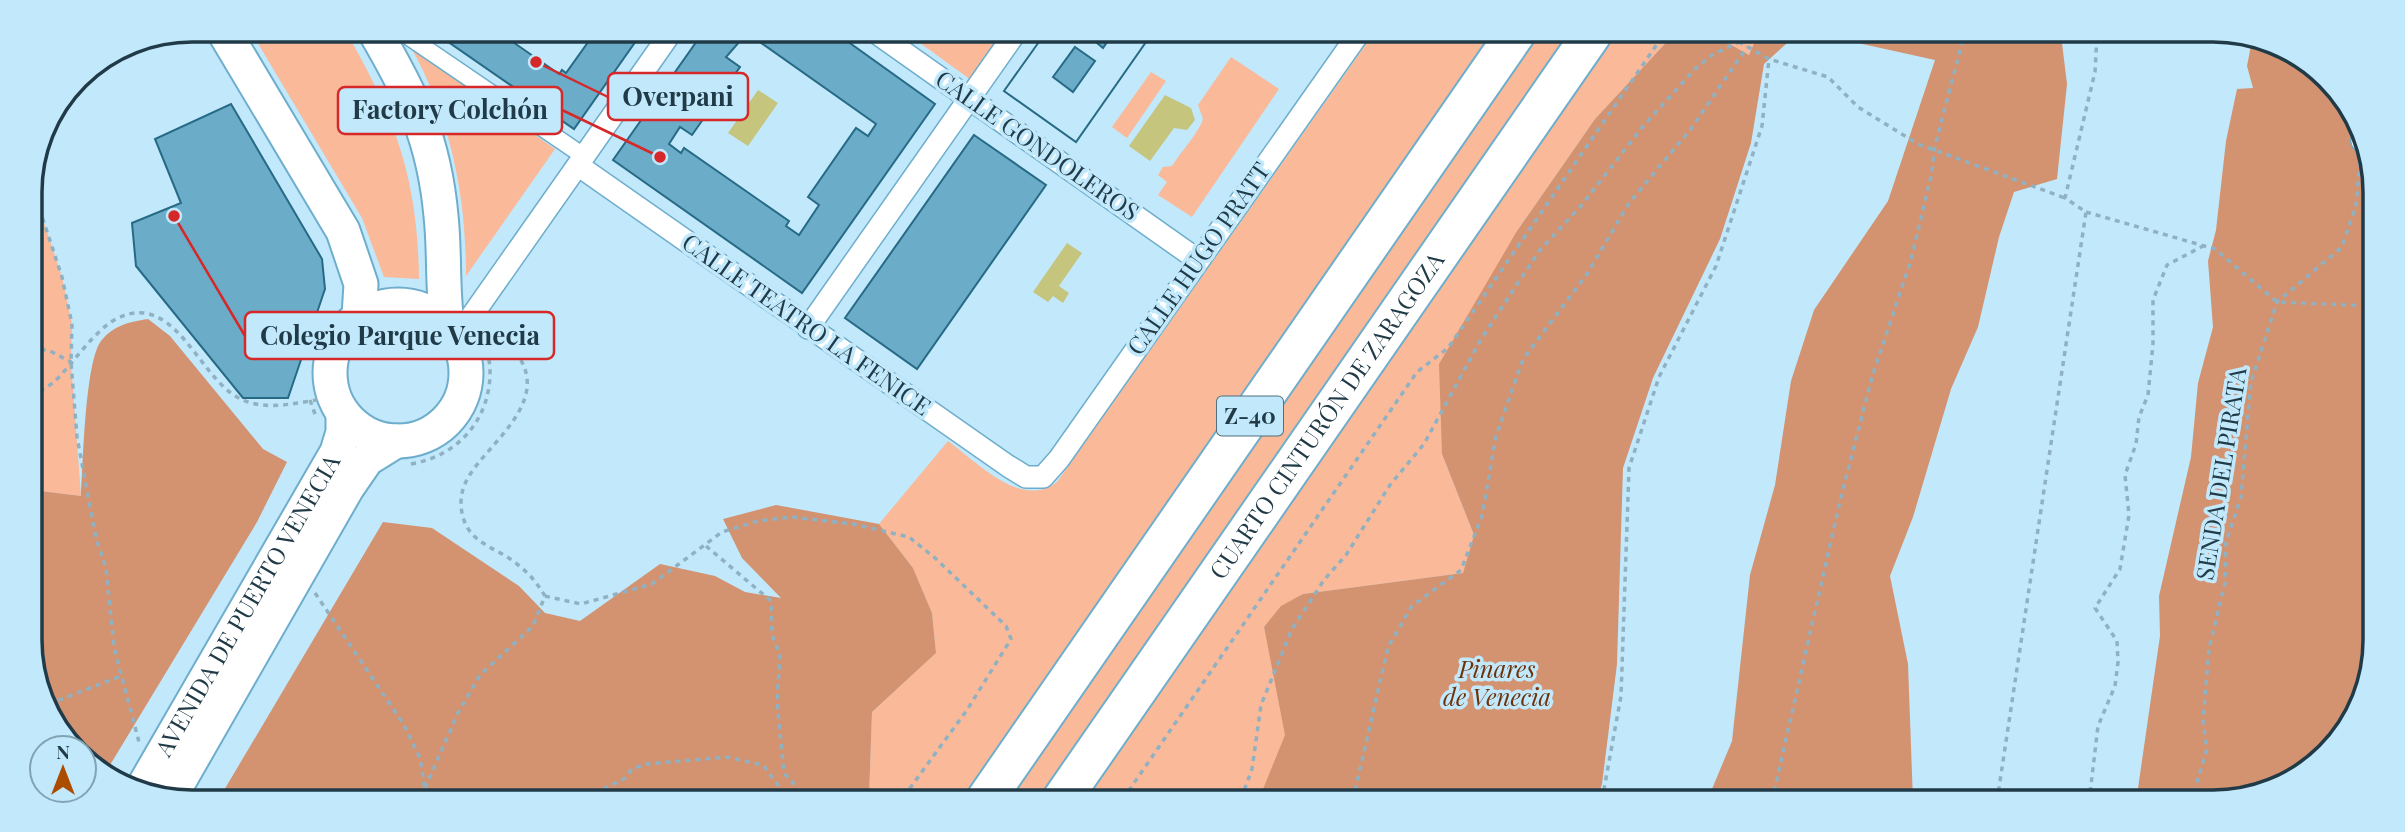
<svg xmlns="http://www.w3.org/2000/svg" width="2405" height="832" viewBox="0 0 2405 832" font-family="'Playfair Display',serif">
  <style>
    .green { fill: #fab998 }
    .forest { fill: #d39270 }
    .water { fill: #c5c57e }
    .building { fill: #6bacc9; stroke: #276a85; stroke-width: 2; fill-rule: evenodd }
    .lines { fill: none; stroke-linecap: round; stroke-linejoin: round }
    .pedestrian-casing { stroke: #6eaecc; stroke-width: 19 }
    .minor-casing { stroke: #6eaecc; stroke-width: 24 }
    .primary-casing { stroke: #6eaecc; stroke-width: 37 }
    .motorway-casing { stroke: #6eaecc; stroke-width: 42 }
    .path { stroke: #8fb1c2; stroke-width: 3.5; stroke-dasharray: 5 5; stroke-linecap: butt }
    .pedestrian { stroke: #fff; stroke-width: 16 }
    .minor { stroke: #fff; stroke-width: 21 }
    .primary { stroke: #fff; stroke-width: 33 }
    .motorway { stroke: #fff; stroke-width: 38 }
    .labels { text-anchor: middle; stroke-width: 7; stroke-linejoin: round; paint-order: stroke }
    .shield { fill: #c2e8fb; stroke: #516f7d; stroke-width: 2 }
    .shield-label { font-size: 23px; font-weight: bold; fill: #203b47 }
    .street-label { font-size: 24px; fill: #203b47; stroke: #c2e8fb }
    .park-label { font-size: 24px; font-style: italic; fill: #6e320a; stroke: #c2e8fb }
    .rim { fill: none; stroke: #203b47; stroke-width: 3.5 }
    .leader { fill: none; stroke: #d62828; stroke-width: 2.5 }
    .callout-dot { fill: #d62828; stroke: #c2e8fb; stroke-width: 2.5 }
    .callout { fill: #c2e8fb; stroke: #d62828; stroke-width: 2.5 }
    .callout-label { font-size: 26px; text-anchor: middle; font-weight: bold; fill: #203b47 }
  </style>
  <rect width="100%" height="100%" fill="#c2e8fb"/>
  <!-- green -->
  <path class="green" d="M250 30H345C395 116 418 179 419 279L384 277 362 218Z
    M905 32H1004L971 80Z
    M1374 33 1674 34 1595 119 1517 231 1442 454 1474 535 1463 573 1303 594 1264 627 1286 735 1259 799 869 798 872 712 936 653 932 613 913 568 879 524 948 441C977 462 1021 510 1057 482Z
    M1712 34H1758L1749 55Z
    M412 49 555 149 466 276C466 195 451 121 412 49Z
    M1231 57 1279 89 1192 217 1158 195 1167 182 1158 175 1163 167 1172 166C1181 152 1199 132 1203 119L1198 105Z
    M1151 72 1166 81 1127 138 1112 127Z
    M30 180 62 277 72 324 71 362 81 496 32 490Z"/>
  <!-- forest -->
  <path class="forest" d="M1674 34H1712L1749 55 1758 34H1797L1764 64 1751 143 1720 239 1653 378 1623 468 1617 664 1602 784 1597 800 1259 799 1285 735 1264 627 1281 606 1303 594 1463 573 1474 535 1442 454 1439 364 1517 231 1595 119Z
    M1817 34 2061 35 2067 84 2057 179 2014 192 1999 237 1978 327 1951 389 1913 517 1890 576 1908 664 1913 801H1707L1732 741 1750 575 1775 485 1791 381 1814 310 1888 201 1935 60Z
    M2253 35 2335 85 2372 160 2370 683 2312 769 2224 802H2136L2160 636 2159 596 2191 457 2198 383 2213 327 2208 261 2216 230 2226 141 2237 89 2253 88 2247 66Z
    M148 319 170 336 263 449 287 462 257 522 107 770 84 756V748L70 747 33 672 32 490 81 496C83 465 85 362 101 341 114 325 129 322 148 319Z
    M776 505 879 524 913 568 932 613 936 653 872 712 869 798 220 797 383 522 432 528 519 586 545 613 580 621 660 564 715 576 745 592 781 598 742 558 723 519Z"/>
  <!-- water -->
  <path class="water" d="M758 90 778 103 748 146 728 133Z
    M1165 95 1191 108 1195 120 1187 130 1174 128 1150 161 1129 146Z
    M1067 243 1082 253 1059 286 1069 293 1063 303 1053 296 1048 302 1033 292Z"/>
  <!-- building -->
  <path class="building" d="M431 30 497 31 559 74 562 70 566 73 596 31H643L574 129Z
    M704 31H833L935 104 802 293 613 160ZM747 33 876 124 868 136 856 128 808 197 819 205 799 235 786 226 789 221 684 148 681 153 669 144 680 127 692 135 740 67 726 57Z
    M1046 32H1084L1103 48 1114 32H1153L1076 142 1004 91ZM1075 47 1095 61 1073 92 1053 77Z
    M1046 32H1153L1076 142 1004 91Z
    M231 104 322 259 325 289 288 398H243L136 266 132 223 181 203 155 139Z
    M974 135 1046 185 917 369 845 318Z"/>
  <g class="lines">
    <!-- pedestrian casing -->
    <g class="pedestrian-casing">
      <path id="pedestrian" d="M381 43 398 33 406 35 585 157"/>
    </g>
    <!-- minor casing -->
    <g class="minor-casing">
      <path id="minor" d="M875 32 1198 260
        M2362 141 2364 143
        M579 166 1008 466 1026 477H1043L1059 459 1359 33
        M808 328 1016 32
        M457 337 672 31"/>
    </g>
    <!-- primary casing -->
    <g class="primary-casing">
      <g id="primary">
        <path d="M223 30 343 231 361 284 359 316"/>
        <path d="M374 30C412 95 434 139 441 216 445 252 442 288 447 323"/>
        <circle cx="398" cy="373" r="68"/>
        <path id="s1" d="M141 791 337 452 343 432V416"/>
        <path d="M170 797 347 488 367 459 396 441"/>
      </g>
    </g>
    <!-- motorway casing -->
    <g class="motorway-casing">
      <g id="motorway">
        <path d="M986 799 1516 33"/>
        <path id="s2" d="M1062 799 1592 34"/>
      </g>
    </g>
    <!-- path -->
    <path class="path" d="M1746 34 1739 42 1769 59 1828 77 1858 107 1918 144 2065 198
      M30 180 62 277 72 324 71 362 77 437 96 538 106 568 114 647 139 742
      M2086 212 2215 249 2277 302 2371 306
      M31 347 50 351 71 362
      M31 396C39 391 48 387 54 382 73 364 95 329 118 318 174 291 198 375 237 397 265 413 296 402 325 399
      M310 400 316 417
      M411 464C458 456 491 419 490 370 490 357 484 346 484 333
      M706 546 771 601 772 635 780 655 777 701 784 773 807 798
      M315 593 404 725 420 758 426 797
      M545 596 581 604 652 584 722 532 758 521 792 517 853 524 909 537 935 558 1006 626 1011 639 967 710 902 799
      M49 704 121 676
      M421 797 458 713 480 675 533 626 545 596C537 583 529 573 517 564 498 548 470 544 463 517 459 503 461 489 469 476 489 443 549 403 519 357 510 344 498 340 483 340
      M600 798 603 789 624 779 632 769 646 764 727 757 763 765 781 789 783 798
      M1123 799 1417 372 1448 348 1664 34
      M1241 799 1252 769 1261 705 1292 629 1324 580 1346 555 1390 485 1424 444 1480 341 1508 298 1540 250 1580 207 1644 125 1696 68 1712 55 1739 42
      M1353 800 1388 647 1412 606 1461 570 1482 516 1496 436 1523 359 1587 274 1629 203 1690 130 1747 47
      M1602 800 1621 696 1629 468 1659 377 1716 266 1762 126 1769 59
      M1772 801 1840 501 1872 377 1911 260 1932 172 1934 150 1964 35
      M1997 801 2086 212 2065 198 2095 72 2097 35
      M2089 802 2098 726 2115 686 2118 662 2117 641 2095 608 2120 569 2129 515 2125 475 2136 444 2139 417 2148 395 2153 344V300L2167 265 2203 246
      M2191 802 2207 749 2203 722 2209 648 2225 583 2226 542 2241 497 2251 382 2277 302 2342 247 2356 205 2360 162"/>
    <!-- pedestrian -->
    <use href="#pedestrian" class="pedestrian"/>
    <!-- minor -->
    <use href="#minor" class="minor"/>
    <!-- primary -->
    <use href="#primary" class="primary"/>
    <!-- motorway -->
    <use href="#motorway" class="motorway"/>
  </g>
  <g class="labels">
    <!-- shield labels -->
    <rect class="shield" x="1217" y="396.5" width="66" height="39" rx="5"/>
    <g class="shield-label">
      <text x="1250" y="424">Z-40</text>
    </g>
    <!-- street labels -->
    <g class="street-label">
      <text transform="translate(1037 146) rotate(35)" y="8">CALLE GONDOLEROS</text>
      <text transform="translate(1199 259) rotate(-55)" y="8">CALLE HUGO PRATT</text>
      <text transform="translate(806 325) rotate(35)" y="8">CALLE TEATRO LA FENICE</text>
      <text dy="8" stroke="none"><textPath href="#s2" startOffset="466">CUARTO CINTURÓN DE ZARAGOZA</textPath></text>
      <text transform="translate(2222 474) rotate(-81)" y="8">SENDA DEL PIRATA</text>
      <text dy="8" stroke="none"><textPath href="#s1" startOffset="214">AVENIDA DE PUERTO VENECIA</textPath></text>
    </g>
    <!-- park labels -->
    <g class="park-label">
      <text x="1497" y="678">Pinares<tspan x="1497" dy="28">de Venecia</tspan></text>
    </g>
  </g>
  <!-- crop -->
  <path d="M0 0H2405V832H0ZM192 42H2213A150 150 0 0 1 2363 192V640A150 150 0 0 1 2213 790H192A150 150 0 0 1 42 640V192A150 150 0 0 1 192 42Z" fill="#c2e8fb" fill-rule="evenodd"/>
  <path class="rim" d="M192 42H2213A150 150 0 0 1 2363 192V640A150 150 0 0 1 2213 790H192A150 150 0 0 1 42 640V192A150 150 0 0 1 192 42Z"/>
  <!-- callouts -->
  <path class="leader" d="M536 62L608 97M660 157L562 110M174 216L245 336"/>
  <g class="callout-dot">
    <circle cx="536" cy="62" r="7"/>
    <circle cx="660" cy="157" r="7"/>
    <circle cx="174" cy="216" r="7"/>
  </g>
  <g class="callout">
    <rect x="608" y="73" width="140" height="47" rx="7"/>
    <rect x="338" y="87" width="224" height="47" rx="7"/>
    <rect x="245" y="312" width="309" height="47" rx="7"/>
  </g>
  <g class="callout-label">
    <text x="678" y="106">Overpani</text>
    <text x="450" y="119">Factory Colchón</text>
    <text x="400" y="345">Colegio Parque Venecia</text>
  </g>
  <!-- north arrow -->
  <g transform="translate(63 769)"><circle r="33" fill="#c2e8fb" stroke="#81a3b3" stroke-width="2"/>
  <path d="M0-5L12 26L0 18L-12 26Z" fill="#ab4c00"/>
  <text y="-10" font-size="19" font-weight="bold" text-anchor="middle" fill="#203b47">N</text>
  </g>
</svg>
